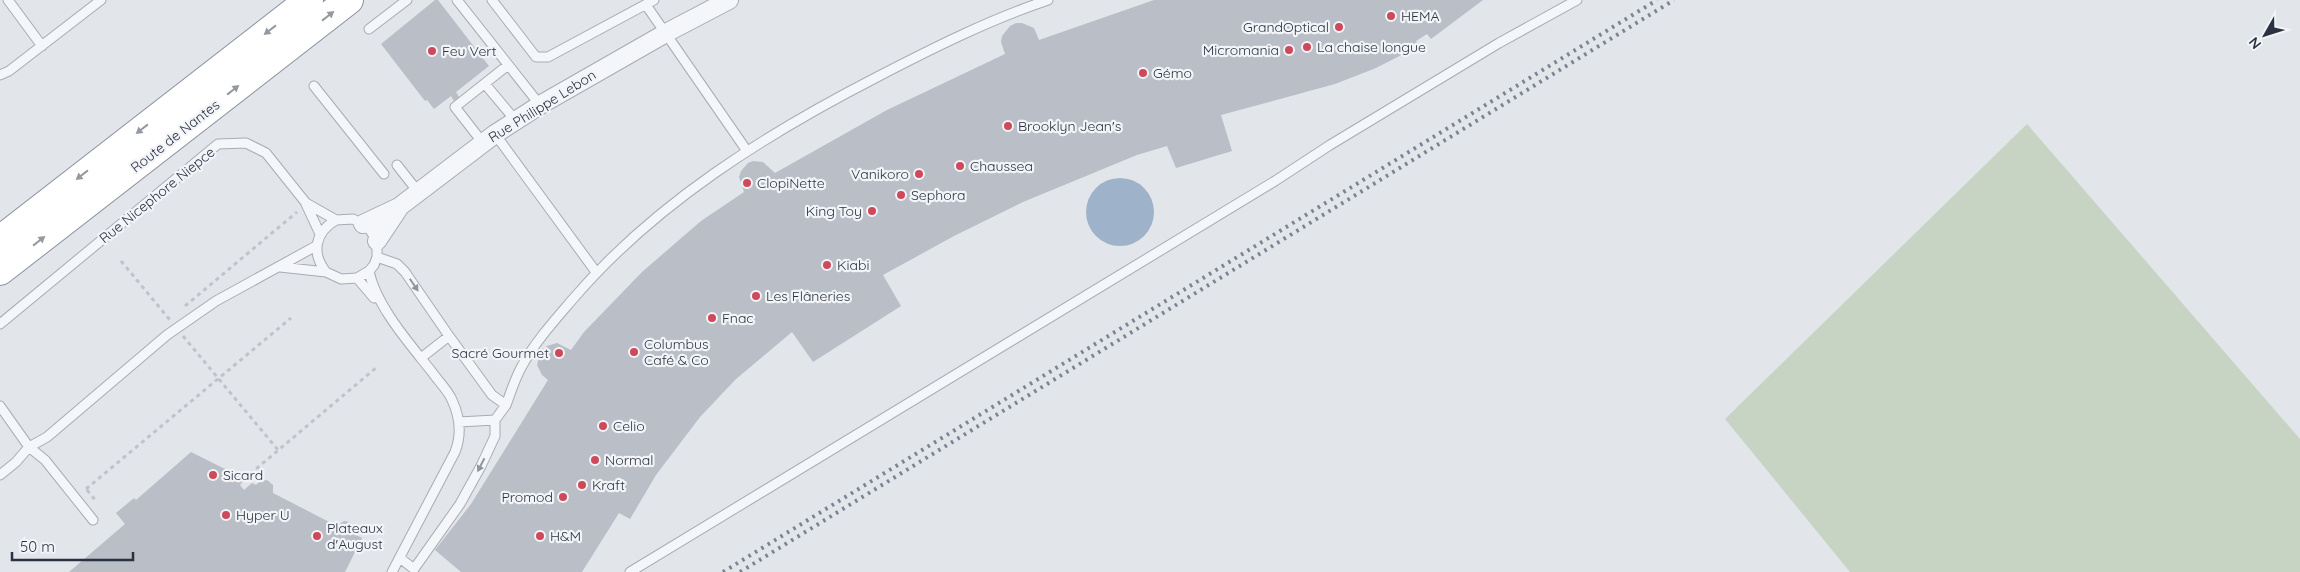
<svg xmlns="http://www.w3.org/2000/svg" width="2300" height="572" viewBox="0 0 2300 572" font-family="Quicksand,sans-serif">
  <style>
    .green { fill: #c7d4c3 }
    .water { fill: #9eb2ca }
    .building { fill: #b9bec7 }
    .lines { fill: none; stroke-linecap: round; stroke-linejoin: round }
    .service-casing { stroke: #a7acb4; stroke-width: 11 }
    .minor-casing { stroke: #a7acb4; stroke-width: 20 }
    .trunk-casing { stroke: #8a92a1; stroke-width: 30 }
    .path { stroke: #c0c3c9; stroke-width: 3; stroke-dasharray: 4 4; stroke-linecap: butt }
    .service { stroke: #f5f6f9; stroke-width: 9 }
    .minor { stroke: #f5f6f9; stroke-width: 18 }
    .trunk { stroke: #fff; stroke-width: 28 }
    .rail { stroke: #7c8494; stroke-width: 4; stroke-dasharray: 2.5 5; stroke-linecap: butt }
    .oneway { fill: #9498a0 }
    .oneway2 { fill: #90949e }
    .poi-dot { fill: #ce495a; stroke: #f2f4f8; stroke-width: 2 }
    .labels { text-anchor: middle; stroke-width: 4.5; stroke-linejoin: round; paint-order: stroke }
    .poi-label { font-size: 14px; fill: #2a3242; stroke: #f2f4f8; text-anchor: start }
    .street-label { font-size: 14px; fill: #2a3242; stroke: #f2f4f8 }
  </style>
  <rect width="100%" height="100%" fill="#e2e5ea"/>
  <!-- green -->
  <path class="green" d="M2027 124 2300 439V572H1850L1725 419Z"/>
  <!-- water -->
  <path class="water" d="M1086 212a34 34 0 1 1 68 0a34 34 0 1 1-68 0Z"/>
  <!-- building -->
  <path class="building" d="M435 0H438L489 66 456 92 459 97 454 101 451 96 434 109 427 100 425 101 381 44Z
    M1154 0H1483L1431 39 1427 34 1416 41 1419 46 1376 68 1335 84 1221 115 1232 151 1176 168 1167 146 1137 155 1023 202 954 236 883 275 901 306 813 362 792 332 736 379 700 417 656 475 630 519 619 513 582 572H461L435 550 471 504 548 380 542 375 537 365 541 351 547 346 557 343 571 350 584 332 642 272 701 221 744 192 739 177 741 171 748 163 753 161 763 162 775 173 887 110 1005 54 1001 42 1002 36 1010 26 1016 23H1022L1034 28 1039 40Z
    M191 452 227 470 231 475 236 473 240 474 243 481 240 485 244 490 252 483 256 485 260 481 267 480 273 485V493L337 526 344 521 350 522 354 527V534L362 538 345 572H69L125 524 116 513 134 498 136 500Z"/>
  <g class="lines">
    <!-- service casing -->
    <g class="service-casing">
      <path id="service" d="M8 0 42 46
        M457 0 540 105
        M492 0 536 57H548L654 0
        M646 5 747 151
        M369 29 407 0
        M0 75 9 71 101 0
        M485 84 516 121
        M314 86 384 174
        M495 134 596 272
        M483 143 455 107 508 65
        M397 165 419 193
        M306 204 320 234
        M377 257 397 264 405 272 449 336 492 395 506 405C511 392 515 378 522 366 535 342 554 321 572 300 655 203 766 134 879 76 933 48 989 20 1048 0
        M369 271C376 306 410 344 432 372 438 381 448 390 452 400 460 417 462 434 455 452L392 572
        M326 272C311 253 315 232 336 220
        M357 278 374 298
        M0 324 218 144 246 143 266 153 306 203 336 220 353 219 368 227 377 241V257L374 265 369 271 357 278 341 279 326 272 280 267
        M421 358 449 336
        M0 406 29 447 45 460 93 520
        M459 422 495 420 506 405
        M0 475 16 462 29 447 47 437 167 335 216 301 316 246
        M400 558 414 569 460 504 481 466 495 436V420
        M630 572 1275 181 1330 145 1499 43 1577 0"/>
    </g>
    <!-- minor casing -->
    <g class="minor-casing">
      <path id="minor" d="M363 224 399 207 495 134 540 105 666 33 729 0
        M377 241 399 208"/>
    </g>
    <!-- trunk casing -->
    <g class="trunk-casing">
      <path id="trunk" d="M0 240 309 0
        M0 271 349 0"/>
    </g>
    <!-- path -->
    <path class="path" d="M121 261 170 320
      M185 306 297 212
      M183 336 278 450
      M250 474 377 367
      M86 489 291 318
      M87 490 96 501"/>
    <!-- service -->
    <use href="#service" class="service"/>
    <!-- minor -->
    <use href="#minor" class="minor"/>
    <!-- trunk -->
    <use href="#trunk" class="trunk"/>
    <!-- rail -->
    <path class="rail" d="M723 572 1657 0
      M740 572 1674 0"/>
  </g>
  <!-- one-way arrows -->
  <defs><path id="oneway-solid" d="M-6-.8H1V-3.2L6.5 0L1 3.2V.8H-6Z" transform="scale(1.25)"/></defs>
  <g class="oneway">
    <use href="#oneway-solid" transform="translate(328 16) rotate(-38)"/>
    <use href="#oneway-solid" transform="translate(270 30) rotate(142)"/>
    <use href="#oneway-solid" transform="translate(233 90) rotate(-38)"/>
    <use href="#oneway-solid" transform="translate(142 129) rotate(142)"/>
    <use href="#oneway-solid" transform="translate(82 175) rotate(142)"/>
    <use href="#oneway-solid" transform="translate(39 241) rotate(-38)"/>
  </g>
  <g class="oneway2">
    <use href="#oneway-solid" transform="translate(414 285) rotate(56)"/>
    <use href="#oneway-solid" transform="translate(481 465) rotate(117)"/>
  </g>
  <!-- markers -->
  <g class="poi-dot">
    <circle cx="1391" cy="16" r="5"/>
    <circle cx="1339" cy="27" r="5"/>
    <circle cx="1307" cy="47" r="5"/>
    <circle cx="1289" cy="50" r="5"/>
    <circle cx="432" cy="51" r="5"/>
    <circle cx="1143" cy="73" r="5"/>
    <circle cx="1008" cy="126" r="5"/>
    <circle cx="960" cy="166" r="5"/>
    <circle cx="919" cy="174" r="5"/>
    <circle cx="747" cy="183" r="5"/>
    <circle cx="901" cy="195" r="5"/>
    <circle cx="872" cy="211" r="5"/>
    <circle cx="827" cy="265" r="5"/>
    <circle cx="756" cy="296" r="5"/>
    <circle cx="712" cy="318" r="5"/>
    <circle cx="634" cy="352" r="5"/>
    <circle cx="559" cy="353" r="5"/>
    <circle cx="603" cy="426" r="5"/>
    <circle cx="595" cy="460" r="5"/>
    <circle cx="213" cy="475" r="5"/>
    <circle cx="582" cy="485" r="5"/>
    <circle cx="563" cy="497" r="5"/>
    <circle cx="226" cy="515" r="5"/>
    <circle cx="317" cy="536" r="5"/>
    <circle cx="540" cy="536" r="5"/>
  </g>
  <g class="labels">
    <!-- poi labels -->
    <g class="poi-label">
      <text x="1401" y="21">HEMA</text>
      <text x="1329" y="32" text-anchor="end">GrandOptical</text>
      <text x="1317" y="52">La chaise longue</text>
      <text x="1279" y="55" text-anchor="end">Micromania</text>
      <text x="442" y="56">Feu Vert</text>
      <text x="1153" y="78">Gémo</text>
      <text x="1018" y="131">Brooklyn Jean's</text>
      <text x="970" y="171">Chaussea</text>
      <text x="909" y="179" text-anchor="end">Vanikoro</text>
      <text x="757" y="188">ClopiNette</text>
      <text x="911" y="200">Sephora</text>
      <text x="862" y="216" text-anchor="end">King Toy</text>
      <text x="837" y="270">Kiabi</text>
      <text x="766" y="301">Les Flâneries</text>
      <text x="722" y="323">Fnac</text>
      <text x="644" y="349">Columbus<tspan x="644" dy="16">Café &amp; Co</tspan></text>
      <text x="549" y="358" text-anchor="end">Sacré Gourmet</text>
      <text x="613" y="431">Celio</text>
      <text x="605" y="465">Normal</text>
      <text x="223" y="480">Sicard</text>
      <text x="592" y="490">Kraft</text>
      <text x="553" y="502" text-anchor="end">Promod</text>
      <text x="236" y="520">Hyper U</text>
      <text x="327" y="533">Plateaux<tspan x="327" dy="16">d'August</tspan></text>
      <text x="550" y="541">H&amp;M</text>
    </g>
    <!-- street labels -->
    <g class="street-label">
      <text transform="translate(542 106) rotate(-32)" y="5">Rue Philippe Lebon</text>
      <text transform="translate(175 136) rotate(-38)" y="5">Route de Nantes</text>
      <text transform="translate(157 195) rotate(-39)" y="5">Rue Nicephore Niepce</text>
    </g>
  </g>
  <!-- north arrow -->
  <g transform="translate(2265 35) rotate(231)" stroke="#f2f4f8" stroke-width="4" paint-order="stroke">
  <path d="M0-4L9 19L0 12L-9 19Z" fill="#2a3242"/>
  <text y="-8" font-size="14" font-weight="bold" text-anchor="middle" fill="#2a3242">N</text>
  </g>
  <!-- scale -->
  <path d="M12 552v8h121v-8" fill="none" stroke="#2a3242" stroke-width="2.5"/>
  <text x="20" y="552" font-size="15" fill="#2a3242" stroke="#f2f4f8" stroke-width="4" paint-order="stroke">50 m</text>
</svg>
